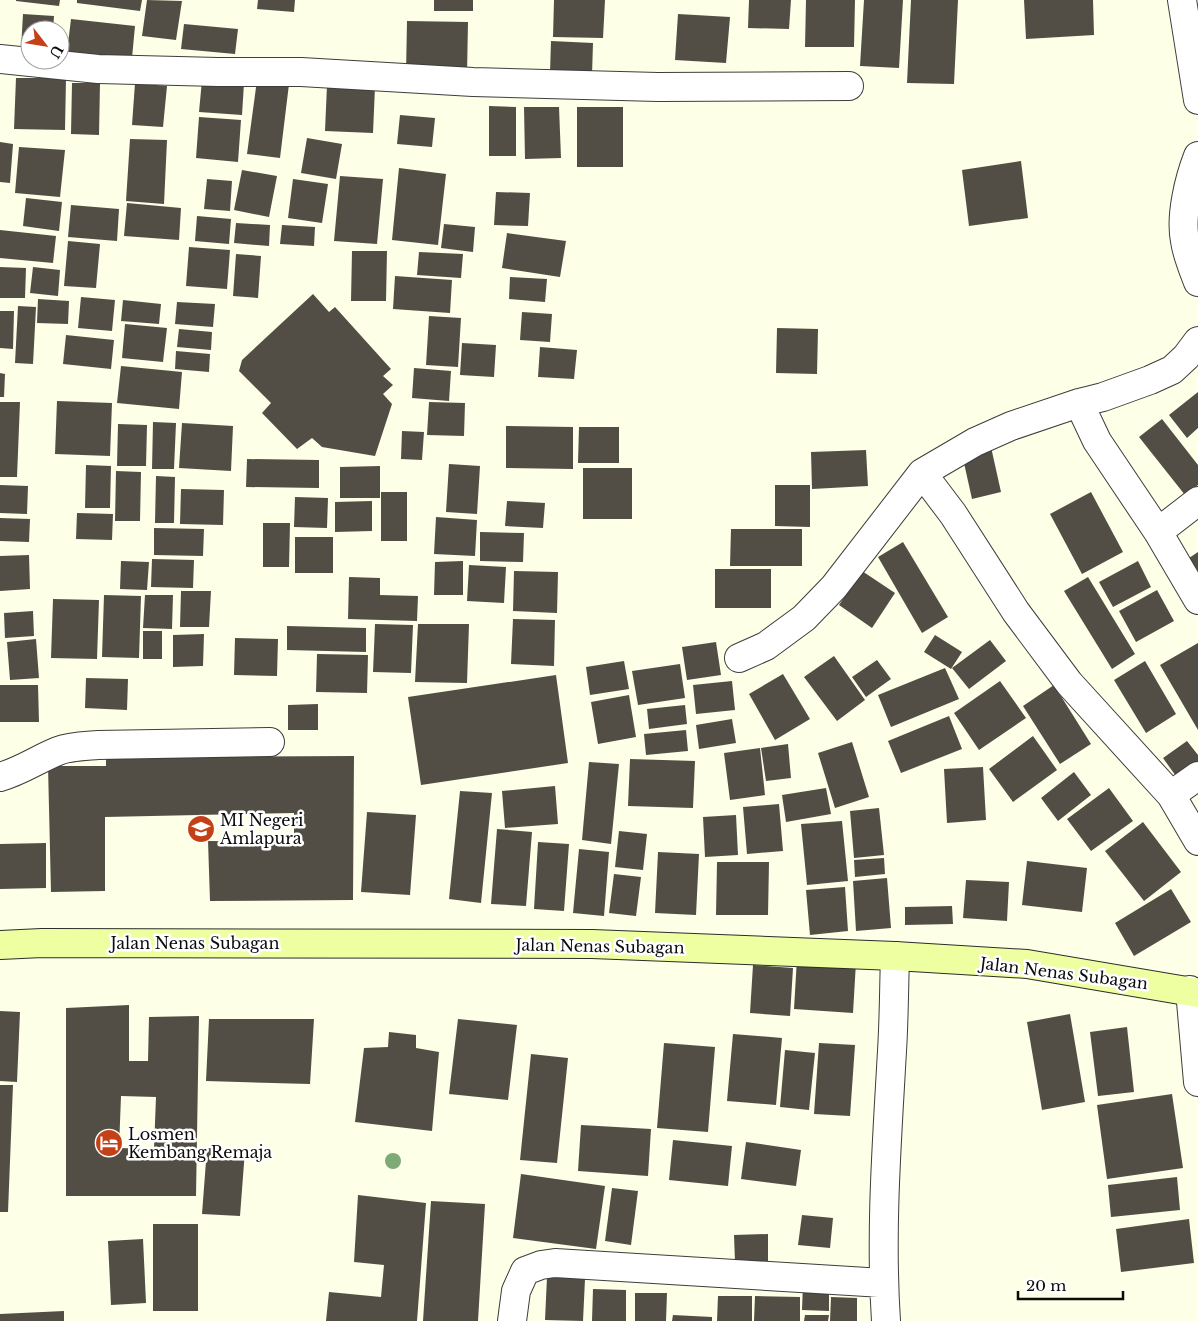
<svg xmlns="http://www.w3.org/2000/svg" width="1198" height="1321" viewBox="0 0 1198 1321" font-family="'Libre Baskerville',serif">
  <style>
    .building { fill: #534e45; fill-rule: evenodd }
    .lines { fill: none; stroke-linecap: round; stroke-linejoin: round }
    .street-casing { stroke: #3d3d3d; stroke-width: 30 }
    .secondary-casing { stroke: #2c2c2c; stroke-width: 30 }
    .street { stroke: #fff; stroke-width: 28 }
    .secondary { stroke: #eeffa1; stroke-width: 28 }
    .tree { fill: #7eaa77 }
    .labels { text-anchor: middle; stroke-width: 5; stroke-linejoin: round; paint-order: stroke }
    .poi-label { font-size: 16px; fill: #0a0a0a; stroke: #fff; text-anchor: start }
    .street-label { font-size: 16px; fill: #0a0a0a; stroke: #fff }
  </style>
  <rect width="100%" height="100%" fill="#fdffe6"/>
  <!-- building -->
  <path class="building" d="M16 0H60L59 6 16 1Z
    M77 0H142L140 11 77 3Z
    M147 0 182 1 176 40 142 36Z
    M258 0H295L294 12 257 9Z
    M434 0H473V11H434Z
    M554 0H605L603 38 553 37Z
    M749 0H791L789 29 748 28Z
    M806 0H855L854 47H805Z
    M864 0H903L899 68 860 66Z
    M911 0H958L954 84 907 83Z
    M1024 0H1093L1094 35 1026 39Z
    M23 14 54 16 53 30H30V50L21 49Z
    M678 14 730 17 726 63 675 60Z
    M71 19 135 26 132 58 67 52Z
    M407 21 468 22 467 74 406 73Z
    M184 24 238 29 235 54 181 49Z
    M551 41 593 43 592 75 550 73Z
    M16 78H66L65 130 14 129Z
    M202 80 244 83 242 115 199 112Z
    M257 80 289 84 280 158 247 154Z
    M72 83H100L99 135 71 134Z
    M135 83 167 86 163 127 132 125Z
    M327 85 375 87 373 133 325 131Z
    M489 106 516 107V156H489Z
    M524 107H559L561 158 525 159Z
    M577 107H623V167H577Z
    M400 115 435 118 432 147 397 144Z
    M199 117 241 120 238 162 196 158Z
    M307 138 342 144 336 179 301 173Z
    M130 139 167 140 164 204 126 201Z
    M0 142 13 144 10 183 0 182Z
    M19 147 65 150 60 197 15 193Z
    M1021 161 1028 218 969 226 962 170Z
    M399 168 446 174 438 245 392 240Z
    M242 170 277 176 269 217 234 210Z
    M340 176 383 179 377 244 334 241Z
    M207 179 232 181 230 211 204 209Z
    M293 179 328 184 322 223 288 218Z
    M496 192 530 193 528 226 494 225Z
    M26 198 62 202 59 231 23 226Z
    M127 203 181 208 179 240 124 236Z
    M71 205 119 209 117 241 68 237Z
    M197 216 231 219 229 244 195 241Z
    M236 223 270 225 269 246 234 243Z
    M444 224 475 227 473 252 441 248Z
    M282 225 315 227 314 246 280 244Z
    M0 230 56 236 53 263 0 258Z
    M507 233 566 241 560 277 502 268Z
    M68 241 100 244 96 288 64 286Z
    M189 247 230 250 227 289 186 286Z
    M352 251H387L386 301H351Z
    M419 252 463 254 461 278 417 275Z
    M236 254 261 256 258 298 233 296Z
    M0 267 26 268 25 298H0Z
    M33 267 60 270 58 296 30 293Z
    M395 276 452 280 450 313 393 309Z
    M510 277 547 279 545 302 509 299Z
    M313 294 329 312 335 307 391 369 383 376 393 385 383 394 392 404 375 456 322 447 312 438 297 449 262 413 271 403 239 371 242 360Z
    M81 297 115 300 112 331 78 328Z
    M38 299 69 301 68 324 37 323Z
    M123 300 161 304 159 324 121 321Z
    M177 302 215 304 213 327 175 324Z
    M18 306 36 307 33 364 15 363Z
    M0 311H14L13 349 0 348Z
    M522 312 552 314 550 342 520 340Z
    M429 316 461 318 458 367 426 365Z
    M125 324 167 328 163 362 122 358Z
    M777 328 818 329 817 374 776 373Z
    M179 329 212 332 211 350 177 347Z
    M66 335 114 340 111 369 63 364Z
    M462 343 496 345 494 377 460 375Z
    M540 347 577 350 574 379 538 377Z
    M176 351 210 354 209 372 175 369Z
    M121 366 182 372 179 409 117 403Z
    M414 368 451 371 449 401 412 398Z
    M0 373 5 374 4 397H0Z
    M1198 392V428L1187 438 1169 415Z
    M57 401 112 403 110 456 55 454Z
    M0 402H20L17 477H0Z
    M429 402 465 403 464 436 427 435Z
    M1162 419 1198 465V485L1185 495 1139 437Z
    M153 422 176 423 174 469H152Z
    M182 423 233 426 231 471 179 468Z
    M118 424 147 425 146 466H117Z
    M506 426 573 427V469L506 468Z
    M579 427H619V463H578Z
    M402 431 424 432 422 460 401 459Z
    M991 447 1001 492 972 499 962 454Z
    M866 450 868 486 812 489 811 452Z
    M247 459 319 460V488L246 487Z
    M449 464 480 466 477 514 446 512Z
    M86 465 111 466 110 508H85Z
    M380 466V498H340V467Z
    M583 468H632V519H583Z
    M116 471 141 472 140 521H115Z
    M156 476 175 477 174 523H155Z
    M0 485 28 486 27 514 0 513Z
    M775 485H810V527L775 526Z
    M181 489 224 490 223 525 180 524Z
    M381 492H407V541H381Z
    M1091 492 1123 552 1082 574 1050 514Z
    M295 497 328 498 327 528 294 527Z
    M372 501V531L335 532V502Z
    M507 501 545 503 543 528 505 526Z
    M77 513 113 514 112 540 76 539Z
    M436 517 477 520 475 556 434 554Z
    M0 518 30 519 29 542 0 541Z
    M263 523H290L289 567H263Z
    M154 528 204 529 203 556 154 555Z
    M731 529H802V566H730Z
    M480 532 524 533 523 562 480 561Z
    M295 537H333V573H295Z
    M903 542 948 617 922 633 878 557Z
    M1198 552V571L1189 558Z
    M29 555 30 589 0 591V556Z
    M152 559 194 560 193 588 151 587Z
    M121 561 149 562 147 590 120 589Z
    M463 561V595H434L435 562Z
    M1138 561 1151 587 1113 607 1099 582Z
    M469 565 506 567 504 603 467 601Z
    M715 569H771V608H715Z
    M514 571 558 572 557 613 513 611Z
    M862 571 895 593 872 628 839 605Z
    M349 577 380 578V595L418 596 417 621 348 619Z
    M1088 577 1135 654 1112 669 1064 591Z
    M1157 590 1174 621 1136 642 1119 611Z
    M181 591H211L209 627H180Z
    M104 595 141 596 139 658 102 657Z
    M145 595H173L172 629 143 628Z
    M53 599 99 600 97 659 51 658Z
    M33 611 34 636 5 638 4 613Z
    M513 619 555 620 554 666 511 664Z
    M375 624 413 625 411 673 373 672Z
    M418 624H469L467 683 415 682Z
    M287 626 366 628V652L287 650Z
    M143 631H162V659H143Z
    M204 634 203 666 173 667V635Z
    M935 635 962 652 951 669 924 652Z
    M235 638 278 639 277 676 234 675Z
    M36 639 39 678 10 680 7 642Z
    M990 640 1006 661 969 689 952 668Z
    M716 642 721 675 687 680 682 647Z
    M1198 643V730L1160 665Z
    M317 654 368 655 367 693 316 692Z
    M834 656 865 700 837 721 804 677Z
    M877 660 891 679 866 697 852 677Z
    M624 661 629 689 590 695 586 667Z
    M1145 661 1176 714 1146 733 1114 680Z
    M680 664 685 698 638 705 632 671Z
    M945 668 959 699 891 727 878 695Z
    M783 674 810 719 775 740 749 694Z
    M556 675 568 763 421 785 408 697Z
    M86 678 128 679 127 710 85 708Z
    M732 681 735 710 696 714 693 685Z
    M1000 681 1026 718 979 750 954 713Z
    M0 685H38L39 722H0Z
    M1054 685 1091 744 1060 764 1023 706Z
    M629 695 636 737 598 744 591 702Z
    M318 704V730H288V705Z
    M685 705 687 724 649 729 647 709Z
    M949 716 962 749 901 773 888 741Z
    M732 719 736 743 699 749 696 725Z
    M686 730 688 751 646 755 644 734Z
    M1033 736 1057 770 1013 802 989 769Z
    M1187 741 1198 755V765L1178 779 1163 758Z
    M852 742 869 797 835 808 818 753Z
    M788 744 791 778 766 781 761 748Z
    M760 748 765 795 730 800 724 753Z
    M354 756 353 900 210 901 208 841 294 842V813L105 817V891L51 892 48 766H106V757Z
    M630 759 695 761 693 808 628 806Z
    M589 762 619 764 611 844 582 840Z
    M983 767 986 820 947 823 944 769Z
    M1074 772 1091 795 1058 821 1041 798Z
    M555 786 558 824 505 828 502 791Z
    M826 788 831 814 786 822 782 795Z
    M1109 788 1133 821 1091 851 1067 819Z
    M460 791 492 793 481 903 449 899Z
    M779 804 783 851 747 854 743 807Z
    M879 808 884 855 854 858 850 811Z
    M367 812 416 815 410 895 361 892Z
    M736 815 738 855 705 857 703 817Z
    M842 821 848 881 807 885 801 824Z
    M1143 822 1181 872 1144 901 1105 851Z
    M497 829 532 832 526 906 491 904Z
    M619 831 647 834 643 870 615 867Z
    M538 842 569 844 564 911 534 909Z
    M46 843V888L0 889V844Z
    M579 849 609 852 604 916 573 913Z
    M658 852 699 854 696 915 655 913Z
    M884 858 885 874 855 877 854 860Z
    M1027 861 1087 868 1082 912 1022 905Z
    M717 862H769L768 915H716Z
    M614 874 641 877 636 916 609 913Z
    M887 878 891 928 856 931 853 881Z
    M966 880 1009 882 1007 921 963 918Z
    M845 887 848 931 810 935 806 890Z
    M1171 889 1191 922 1134 956 1115 923Z
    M952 906 953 924 905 925V907Z
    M797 958 856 962 853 1013 794 1009Z
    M753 965 793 968 790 1016 750 1013Z
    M129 1005V1061H148L149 1017 199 1016 196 1196H66V1008ZM121 1096 156 1097 154 1149 119 1148Z
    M0 1011 20 1012 17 1082 0 1081Z
    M1070 1014 1085 1102 1042 1110 1027 1022Z
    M209 1019H314L310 1084 206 1081Z
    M458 1019 517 1025 508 1100 449 1094Z
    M1127 1027 1134 1092 1098 1096 1090 1032Z
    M389 1032 416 1035V1048L439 1052 432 1131 355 1122 364 1048 388 1047Z
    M733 1034 782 1038 776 1105 727 1101Z
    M664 1043 715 1047 708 1132 657 1128Z
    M819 1043 855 1045 850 1116 814 1114Z
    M785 1050 815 1053 809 1110 780 1107Z
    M531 1054 568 1058 557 1163 520 1160Z
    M0 1085H13L8 1212H0Z
    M1172 1094 1183 1168 1107 1179 1097 1105Z
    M581 1125 651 1129 648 1176 578 1171Z
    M673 1140 732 1146 728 1186 669 1180Z
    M746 1142 801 1150 796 1186 741 1179Z
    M207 1148 245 1150 240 1216 202 1214Z
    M521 1174 605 1186 596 1249 513 1238Z
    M1177 1177 1180 1210 1111 1217 1108 1185Z
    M612 1188 638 1191 631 1245 605 1241Z
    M358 1195 426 1203 417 1321H326L329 1292 381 1297 384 1265 354 1262Z
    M431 1201 485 1204 478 1321H423Z
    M802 1215 833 1218 830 1248 798 1245Z
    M1189 1219 1194 1263 1121 1272 1116 1229Z
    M153 1224H198V1311H153Z
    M768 1234V1261L735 1262 734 1235Z
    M143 1239 146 1303 111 1305 108 1241Z
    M547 1277 585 1279 583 1321 545 1320Z
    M803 1284 829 1285V1311L802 1310Z
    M593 1289 626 1290V1321H592Z
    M635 1293H667L666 1321H635Z
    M718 1296H752V1321H717Z
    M755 1296 800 1297V1321H754Z
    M831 1297 857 1298V1321H830Z
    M64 1311V1321H0V1314Z
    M673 1315 712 1317V1321H672Z
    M805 1315H829L828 1321H804Z"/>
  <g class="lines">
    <!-- street casing -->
    <g class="street-casing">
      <path id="street" d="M1182 0 1198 100
        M0 59 98 69 218 72H301L473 82 658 87 849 86
        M1198 156C1189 179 1180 216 1185 241 1187 255 1193 269 1198 282
        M1079 403 1097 441 1158 532 1198 600
        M922 473 953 514 1016 612 1069 683 1171 795
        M1158 532 1198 501
        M739 658 766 646 804 618 834 587 922 473 975 442 1011 426 1079 403 1103 397 1150 380 1172 370 1186 357 1198 341
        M1198 776 1171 795 1198 841
        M0 777C21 771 38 759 58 751 70 746 85 746 98 745L270 742
        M1190 990 1198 1082
        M512 1321 516 1291 525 1271 541 1265 555 1263 883 1283
        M886 1321C880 1231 887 1141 892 1051 894 1019 894 987 895 956"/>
    </g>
    <!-- secondary casing -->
    <g class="secondary-casing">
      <path id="secondary" d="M0 945 42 943 592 944 895 956 1027 964 1198 993"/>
    </g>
    <!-- street -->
    <use href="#street" class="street"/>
    <!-- secondary -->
    <use href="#secondary" class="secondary"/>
  </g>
  <!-- trees -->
  <circle class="tree" cx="393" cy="1161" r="8"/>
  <!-- icons -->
  <defs>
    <g id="school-disc" transform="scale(1.4375)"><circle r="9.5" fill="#c44117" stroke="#fff"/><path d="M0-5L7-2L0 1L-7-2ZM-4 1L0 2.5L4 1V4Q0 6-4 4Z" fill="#fff"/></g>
    <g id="hotel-disc" transform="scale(1.4375)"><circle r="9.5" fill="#c44117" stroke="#fff"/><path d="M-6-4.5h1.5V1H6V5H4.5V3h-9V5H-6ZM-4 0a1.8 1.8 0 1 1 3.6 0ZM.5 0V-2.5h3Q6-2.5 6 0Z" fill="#fff"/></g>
  </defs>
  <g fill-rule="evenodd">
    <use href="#school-disc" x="201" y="829"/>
    <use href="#hotel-disc" x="109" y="1143"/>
  </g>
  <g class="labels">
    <!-- poi labels -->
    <g class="poi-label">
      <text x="220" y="826">MI Negeri<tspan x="220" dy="18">Amlapura</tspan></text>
      <text x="128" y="1140">Losmen<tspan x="128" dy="18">Kembang Remaja</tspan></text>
    </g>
    <!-- street labels -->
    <g class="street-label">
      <text x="195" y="949">Jalan Nenas Subagan</text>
      <text transform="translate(600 946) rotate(1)" y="6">Jalan Nenas Subagan</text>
      <text transform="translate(1064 973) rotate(7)" y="6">Jalan Nenas Subagan</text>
    </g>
  </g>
  <!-- north arrow -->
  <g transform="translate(45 45) rotate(121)"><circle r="24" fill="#ffffff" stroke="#9d9d9d"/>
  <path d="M0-4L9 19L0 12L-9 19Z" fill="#c44117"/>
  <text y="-8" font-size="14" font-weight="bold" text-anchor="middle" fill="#0a0a0a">U</text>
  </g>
  <!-- scale -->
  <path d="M1018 1291v8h105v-8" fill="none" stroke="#0a0a0a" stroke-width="2.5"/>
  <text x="1026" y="1291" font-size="15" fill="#0a0a0a" stroke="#ffffff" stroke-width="4" paint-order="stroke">20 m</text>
</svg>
